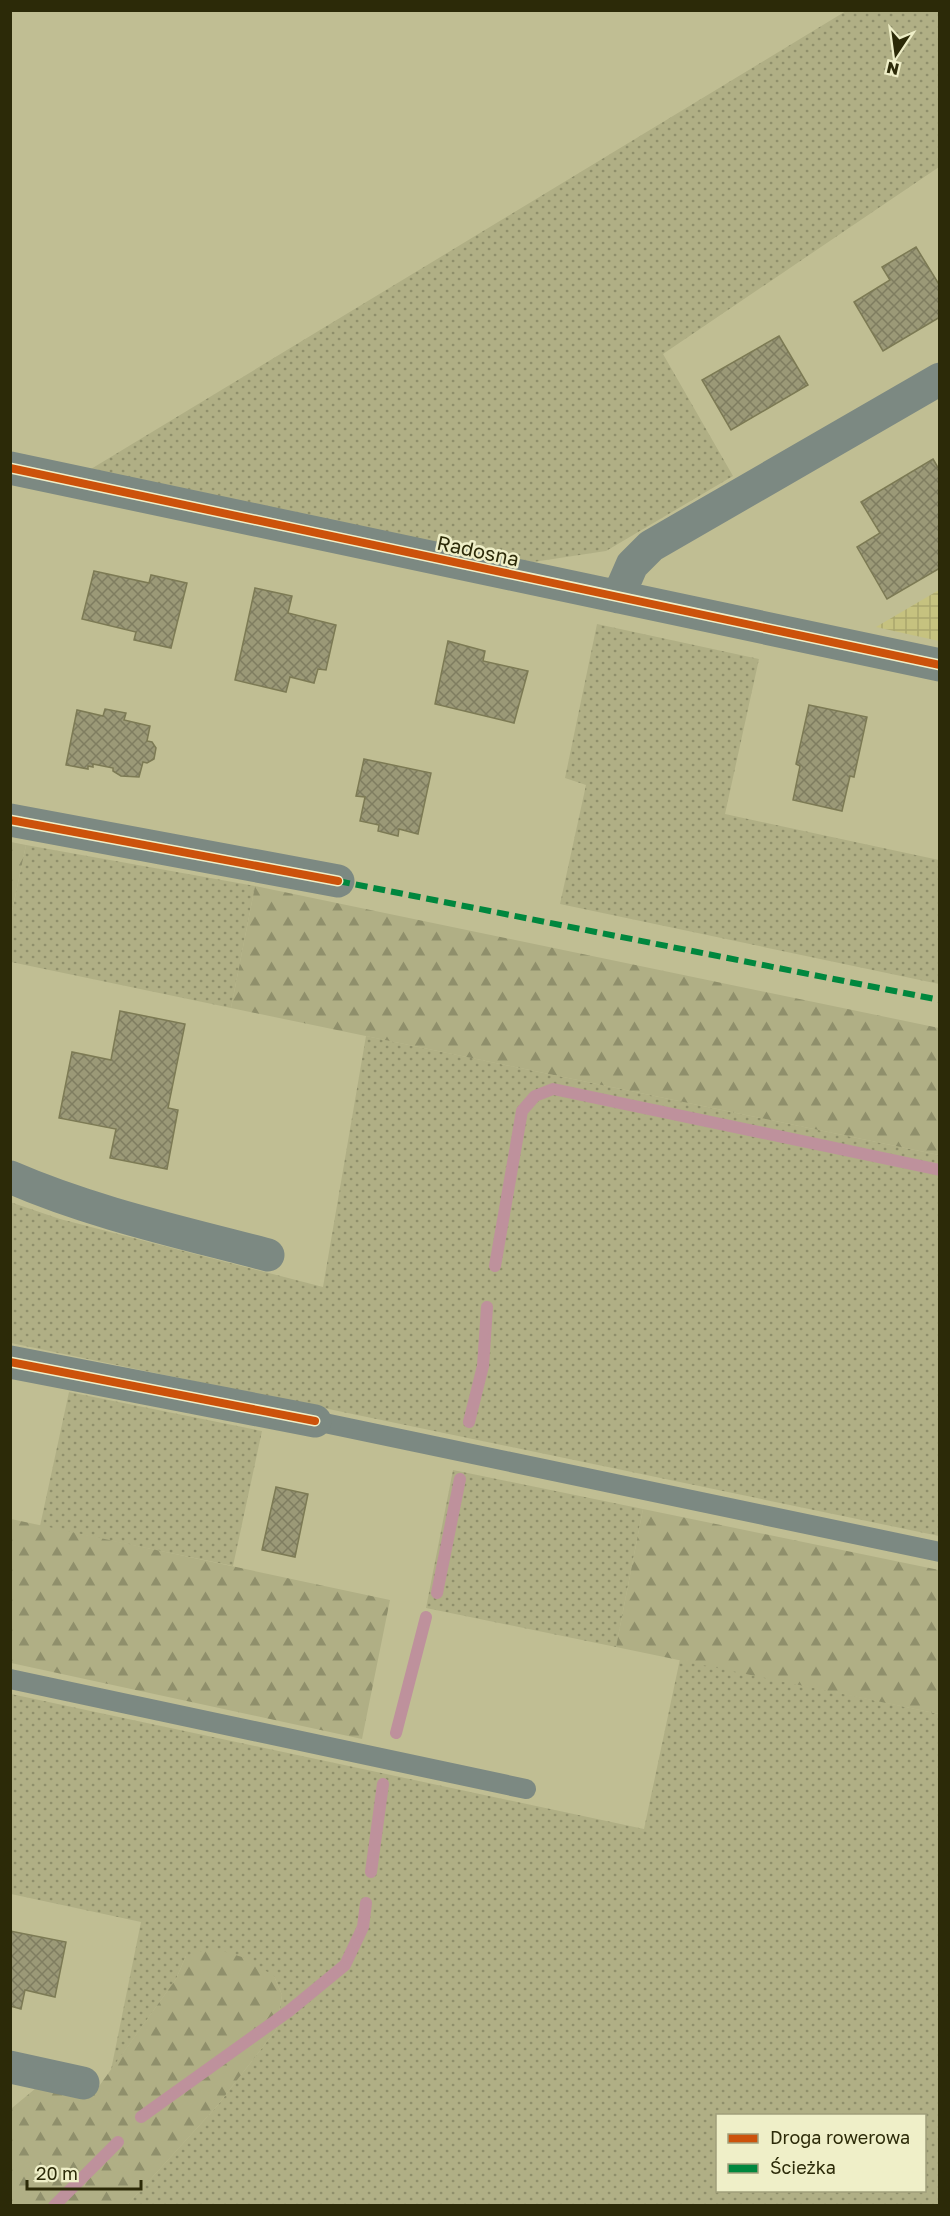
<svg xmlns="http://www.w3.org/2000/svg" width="950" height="2216" viewBox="0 0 950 2216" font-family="'Golos Text',sans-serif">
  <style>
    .industrial { fill: url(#industrial-grid) }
    .grass { fill: url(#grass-dots); fill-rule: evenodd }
    .forest { fill: url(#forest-firs) }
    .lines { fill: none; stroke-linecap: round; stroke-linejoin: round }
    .stream { stroke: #be919c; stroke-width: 12 }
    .building { fill: url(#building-cross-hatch); stroke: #7c7a54; stroke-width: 1.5 }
    .service { stroke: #7c8982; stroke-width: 20 }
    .minor { stroke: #7c8982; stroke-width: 33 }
    .quiet { stroke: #00873e; stroke-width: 6; stroke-dasharray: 12 6; stroke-linecap: butt }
    .cycleway-casing { stroke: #efefc8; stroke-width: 11 }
    .cycleway { stroke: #cc520b; stroke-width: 8 }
    .labels { text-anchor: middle; stroke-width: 5; stroke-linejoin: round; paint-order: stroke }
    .street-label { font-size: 20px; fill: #2c2a08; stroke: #efefc8 }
  </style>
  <defs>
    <pattern id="industrial-grid" width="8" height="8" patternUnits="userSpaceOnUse" patternTransform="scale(1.5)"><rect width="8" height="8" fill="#c6c27f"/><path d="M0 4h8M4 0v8" fill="none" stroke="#aaa76c"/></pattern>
    <pattern id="grass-dots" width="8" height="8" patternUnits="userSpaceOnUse" patternTransform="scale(1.5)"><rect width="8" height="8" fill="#b0af85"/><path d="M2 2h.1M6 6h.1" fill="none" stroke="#8f8f6b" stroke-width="1.8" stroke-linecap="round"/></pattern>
    <pattern id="forest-firs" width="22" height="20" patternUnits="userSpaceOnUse" patternTransform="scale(1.5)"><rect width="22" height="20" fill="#b0af85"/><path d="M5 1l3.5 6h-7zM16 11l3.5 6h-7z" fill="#8f8f6b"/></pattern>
    <pattern id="building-cross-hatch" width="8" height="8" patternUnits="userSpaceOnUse" patternTransform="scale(1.5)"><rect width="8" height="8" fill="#9b9977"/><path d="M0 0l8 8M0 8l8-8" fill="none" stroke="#7f7d60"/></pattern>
  </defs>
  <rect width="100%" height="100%" fill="#c0be93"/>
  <!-- industrial -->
  <path class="industrial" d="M939 590V641L876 627Z"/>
  <!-- grass -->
  <path class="grass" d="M846 11H939V167L663 354 733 476 606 551 533 562 86 472Z
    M597 624 759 659 725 814 939 860V984L560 904 586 785 565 778Z
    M26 845 255 886 231 1008 11 962V916Z
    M366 1036 939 1155V1536L11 1343 10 1202 60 1219 323 1287Z
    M69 1392 262 1431 233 1566 40 1526Z
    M453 1470 643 1509 616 1647 426 1608Z
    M680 1659 939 1714V2205H127L217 2106 276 2030 282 1995 274 1976 186 1956 176 1979 111 2070 141 1922 11 1894V1694L644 1829ZM718 2116H924V2190H718Z"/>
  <!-- forest -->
  <path class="forest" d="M11 842 26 845 11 916 10 842Z
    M255 886 939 1028V1155L231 1008Z
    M643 1509 939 1570V1714L616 1647Z
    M11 1519 390 1600 362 1739 11 1663Z
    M213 1948 245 1958 274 1976 282 1995 276 2030 217 2106 127 2205H11L12 2108 36 2088 92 2096 176 1979 186 1956Z"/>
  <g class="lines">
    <!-- stream -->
    <path class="stream" d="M495 1266 522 1111 535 1096 553 1089 940 1170
      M469 1422 483 1366 487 1307
      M437 1593 460 1479
      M396 1733 426 1617
      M371 1872 383 1784
      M141 2117 289 2011 345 1965 363 1927 366 1903
      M54 2206 118 2142"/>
  </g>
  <!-- building -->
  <path class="building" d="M916 247 940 286V317L883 351 854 302 890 280 882 267Z
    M779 336 808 385 731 430 702 380Z
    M933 459 940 471V568L887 599 857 547 880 533 861 502Z
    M94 571 149 583 151 575 187 583 171 648 134 640 136 632 82 619Z
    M255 588 292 596 288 613 336 625 326 670 318 669 314 683 290 677 286 692 235 680Z
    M448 641 485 651 483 661 528 671 514 723 435 704Z
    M809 705 867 717 854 777 850 776 842 811 793 800 800 766 796 764Z
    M105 709 126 713 124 720 150 726 147 741 152 742 156 748 154 759 147 763 143 762 139 777 121 776 113 771V768L93 764V767L88 766V769L66 765 77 710 103 716Z
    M364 759 431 773 418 834 399 829 398 836 378 831 379 825 360 821 365 797 356 796Z
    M120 1011 185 1024 168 1108 178 1110 167 1169 110 1158 116 1129 59 1118 72 1052 111 1060Z
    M276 1487 308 1494 295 1557 262 1550Z
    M10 1931 66 1942 55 1997 25 1990 21 2009 10 2006Z"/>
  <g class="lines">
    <!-- service -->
    <path class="service" d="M315 1421 940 1552
      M10 1679 526 1789"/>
    <!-- minor -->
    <path class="minor" d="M10 468 940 665
      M618 597 632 565 651 546 940 379
      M10 820 338 881
      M10 1177C93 1213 181 1232 268 1255
      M10 1362 315 1421
      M10 2067 83 2083"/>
    <!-- quiet -->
    <path class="quiet" d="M338 881 940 1000"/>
    <!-- cycleway casing -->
    <g class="cycleway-casing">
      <path id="cycleway" d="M10 468 940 665
        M10 820 338 881
        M10 1362 315 1421"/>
    </g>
    <!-- cycleway -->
    <use href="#cycleway" class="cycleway"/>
  </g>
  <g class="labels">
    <!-- street labels -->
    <g class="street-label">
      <text transform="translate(478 551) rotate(12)" y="7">Radosna</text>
    </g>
  </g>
  <!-- border -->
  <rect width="950" height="2216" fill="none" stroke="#2c2a08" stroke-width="24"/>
  <!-- legend -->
  <rect x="716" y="2114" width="210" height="78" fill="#efefc8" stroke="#a1a07b" stroke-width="1.5"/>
  <rect x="728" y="2134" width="30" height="9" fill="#cc520b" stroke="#a1a07b" stroke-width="1.5"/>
  <text x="770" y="2144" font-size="18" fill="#2c2a08">Droga rowerowa</text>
  <rect x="728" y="2164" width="30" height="9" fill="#00873e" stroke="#a1a07b" stroke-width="1.5"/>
  <text x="770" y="2174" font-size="18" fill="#2c2a08">Ścieżka</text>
  <!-- north arrow -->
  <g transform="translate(896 54) rotate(193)" stroke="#efefc8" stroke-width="4.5" paint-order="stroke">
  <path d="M0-4.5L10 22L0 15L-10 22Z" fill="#2c2a08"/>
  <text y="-9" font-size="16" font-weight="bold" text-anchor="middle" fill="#2c2a08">N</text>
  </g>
  <!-- scale -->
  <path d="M27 2180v9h114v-9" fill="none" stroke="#2c2a08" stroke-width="3"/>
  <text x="36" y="2180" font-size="18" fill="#2c2a08" stroke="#efefc8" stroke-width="4.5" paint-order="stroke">20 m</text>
</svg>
